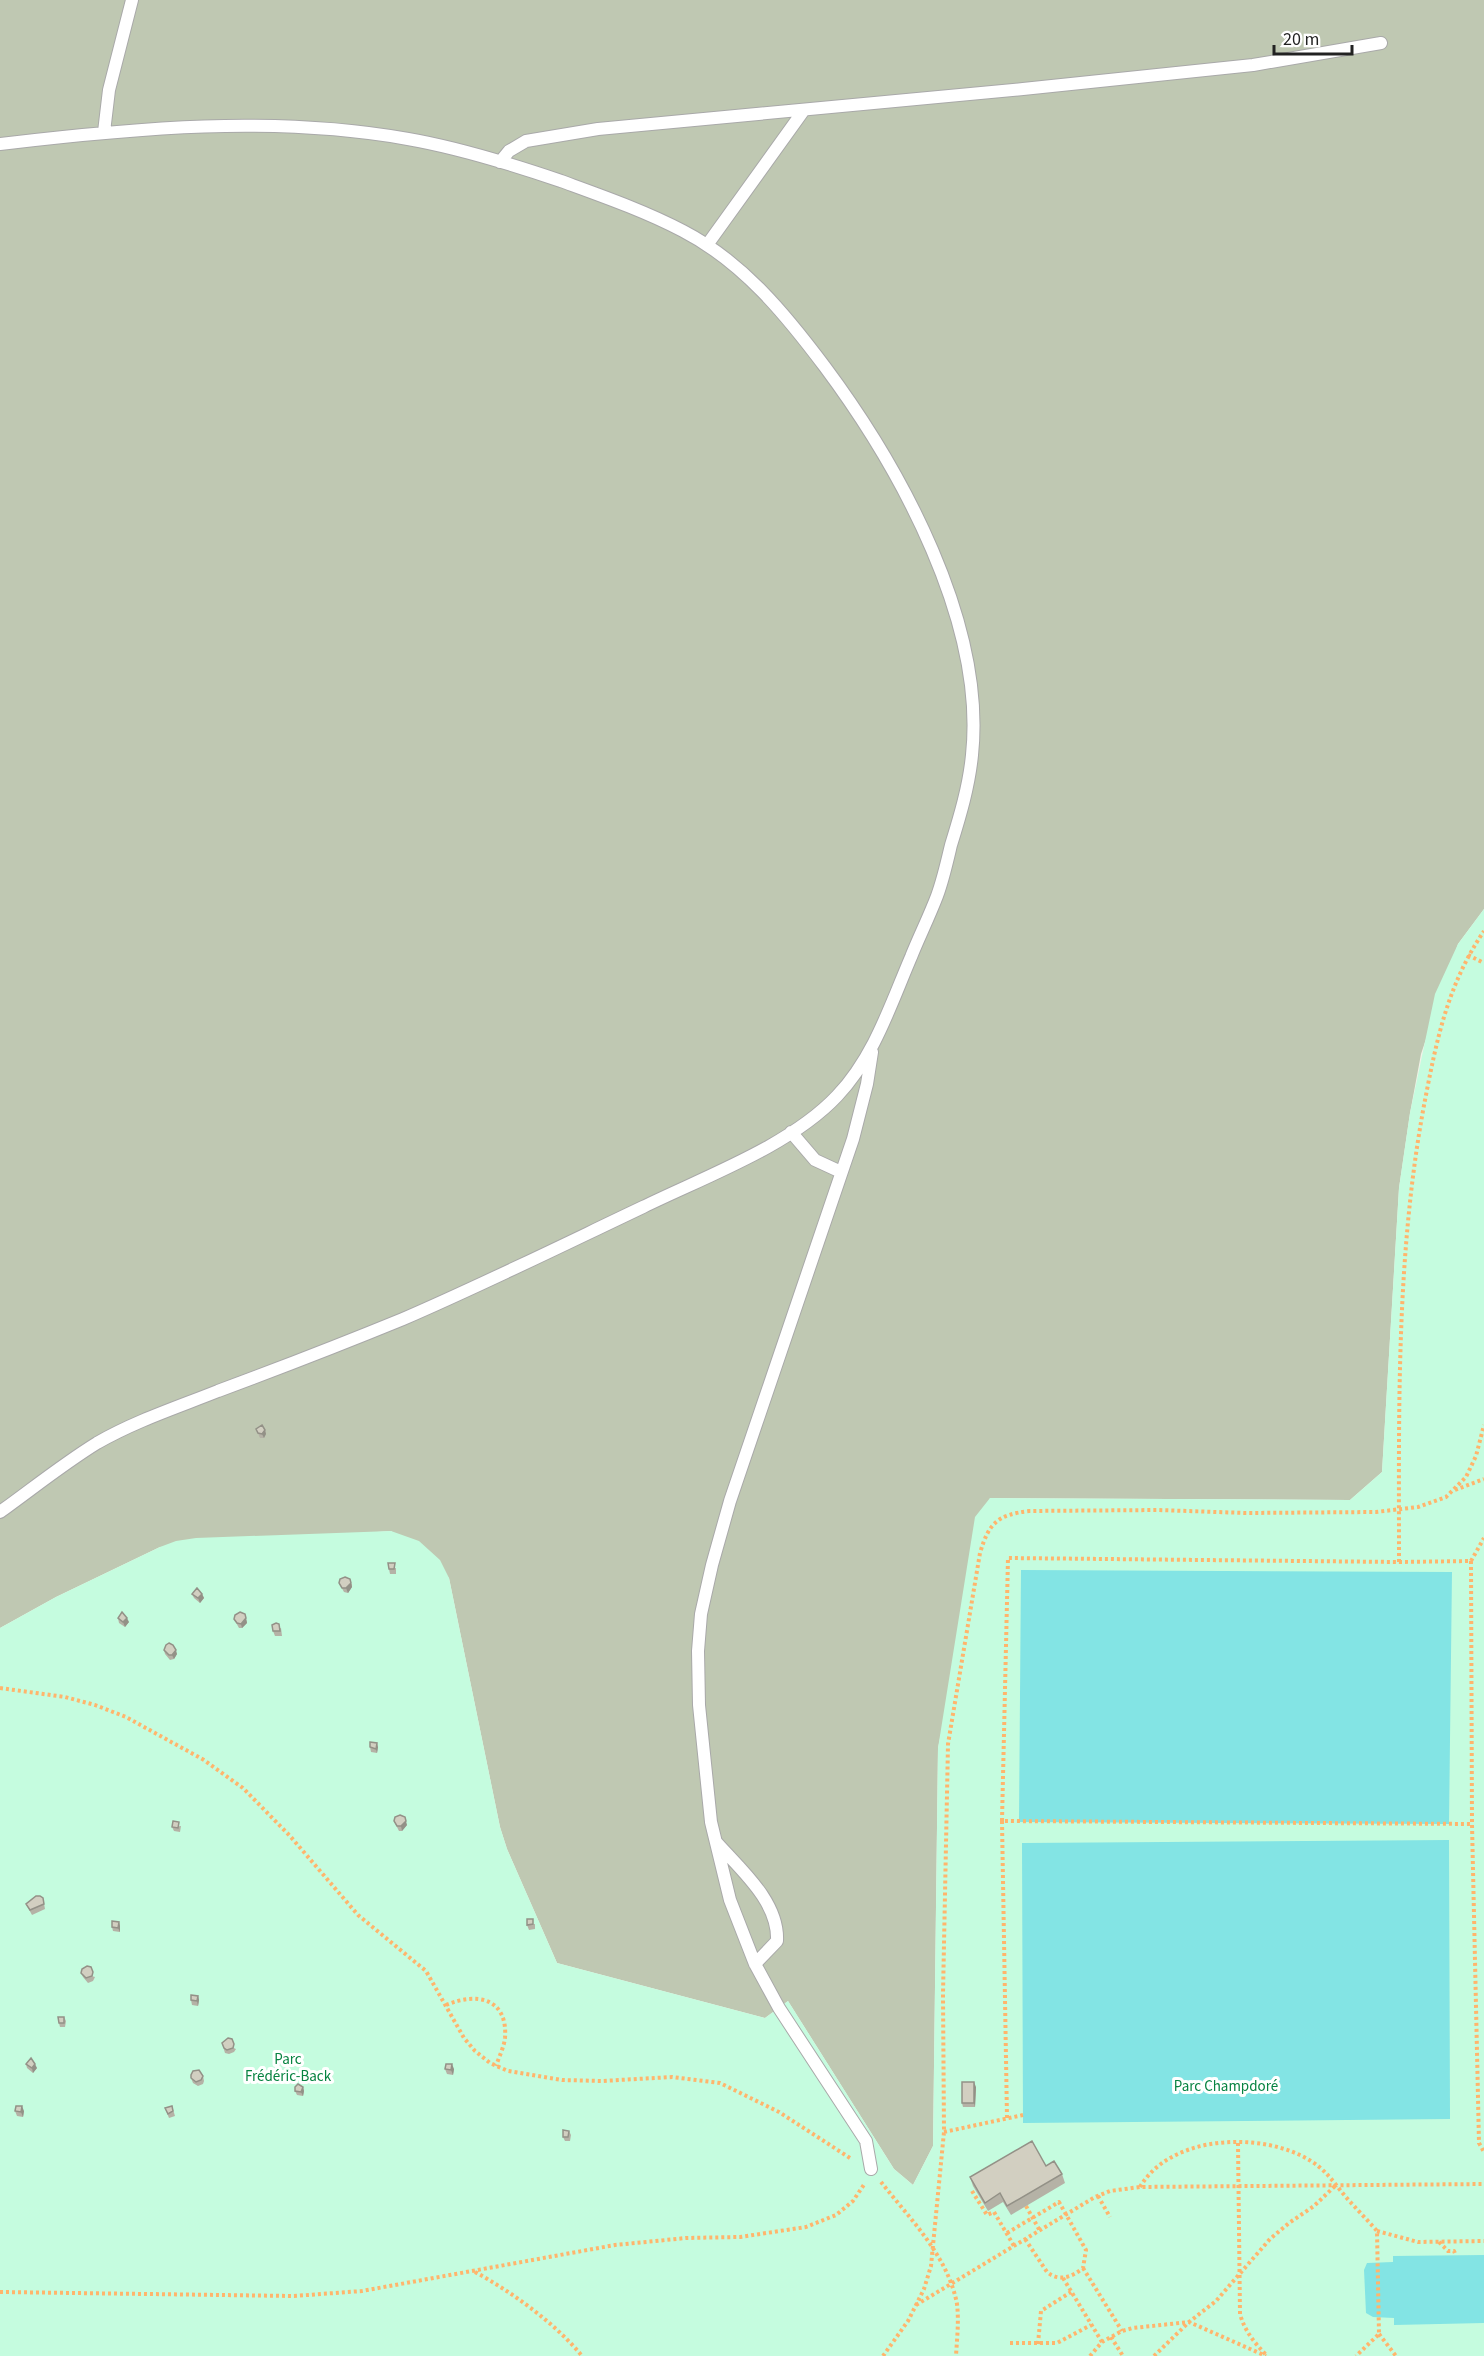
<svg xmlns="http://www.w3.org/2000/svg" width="1484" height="2356" viewBox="0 0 1484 2356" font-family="'Source Sans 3',sans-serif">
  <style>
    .construction { fill: #bfc8b2 }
    .park { fill: #c5fcdf }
    .pitch { fill: #83e4e4 }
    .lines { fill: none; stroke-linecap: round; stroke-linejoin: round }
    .lane-casing { stroke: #a9a9a9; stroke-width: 14 }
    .path { stroke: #ffb56c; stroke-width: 4; stroke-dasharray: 3 3; stroke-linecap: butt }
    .lane { stroke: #fff; stroke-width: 12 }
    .wall { fill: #b5b2a6 }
    .shaded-wall { fill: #939187 }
    .building { fill: #d2cfc1; stroke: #939187; stroke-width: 1.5 }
    .labels { text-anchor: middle; stroke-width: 6; stroke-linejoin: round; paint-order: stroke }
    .park-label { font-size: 15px; fill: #078341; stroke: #fff }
  </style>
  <rect width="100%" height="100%" fill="#f2f2e8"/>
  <!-- construction -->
  <path class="construction" d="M0 0H1484V909L1458 944 1421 1054 1410 1113 1399 1188 1382 1472 1350 1500 990 1498 938 1748 933 2146 913 2185 894 2169 788 2001 765 2018 557 1963 507 1849 500 1827 449 1578 391 1531 160 1547 56 1597 0 1628Z"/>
  <!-- park -->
  <path class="park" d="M1484 909V2356H0V1628L56 1597 160 1547 176 1541 196 1538 391 1531 419 1541 440 1560 449 1578 500 1827 507 1849 557 1963 765 2018 788 2001 894 2169 913 2185 933 2146 938 1748 975 1517 990 1498 1350 1500 1382 1472 1399 1188 1410 1113 1435 994 1458 944Z"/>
  <!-- pitch -->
  <path class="pitch" d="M1021 1570 1452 1572 1449 1824 1019 1822Z
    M1449 1840 1450 2119 1023 2123 1022 1843Z
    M1484 2255V2323L1394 2325V2318L1373 2317 1366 2313 1364 2270 1367 2263 1393 2262V2256Z"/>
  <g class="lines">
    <!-- lane casing -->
    <g class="lane-casing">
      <path id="lane" d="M104 132 109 90 132 0
        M0 144C135 128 273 115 408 139 460 148 511 164 561 181 602 196 645 211 683 231 743 262 786 315 825 367 901 469 986 624 972 755 969 786 960 816 951 845 947 862 943 880 937 896 929 917 919 937 911 957 890 1006 874 1057 837 1096 790 1146 704 1177 643 1207 563 1245 484 1284 403 1319 342 1344 280 1368 218 1391 178 1407 135 1421 97 1443 63 1464 32 1489 0 1512
        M500 162 509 151 526 141 598 129 1023 89 1253 65 1381 43
        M707 245 804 110
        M791 1132 815 1160 841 1172
        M717 1843C741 1870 779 1902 777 1941L755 1964
        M871 2169 866 2141 779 2008 755 1964 730 1900 711 1822 699 1705 698 1651 701 1614 712 1565 730 1501 853 1139 867 1084 872 1052"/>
    </g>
    <!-- path -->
    <path class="path" d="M1468 955 1484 963
      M1455 1490 1484 1479
      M1471 1561 1484 1538
      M1399 1562 1471 1561 1472 1824
      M0 1688 65 1697 95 1705 126 1717 204 1760 243 1788 290 1836 358 1915 426 1971 464 2038 475 2051 490 2063 508 2071 562 2080 602 2081 672 2077 720 2083 779 2112 850 2158
      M1002 1821 1008 1558 1399 1562C1399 1408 1396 1252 1425 1100 1437 1038 1448 984 1484 931
      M446 2005C477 1992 508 1998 505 2038 504 2047 499 2057 496 2066
      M1007 2118 1002 1821 1472 1824 1479 2143 1484 2152
      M944 2132 1023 2115
      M1238 2143 1240 2314C1245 2332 1255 2343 1267 2356
      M881 2182C910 2219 948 2256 957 2304 959 2321 957 2339 956 2356
      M1140 2187C1171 2134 1263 2131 1311 2161 1322 2168 1329 2176 1337 2186 1349 2202 1364 2216 1377 2231L1379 2334 1356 2356
      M972 2191 987 2215 994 2212 1014 2246
      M1098 2196 1110 2217
      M1026 2206 1040 2231
      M1377 2231 1418 2242 1484 2241
      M1007 2233 1059 2202 1086 2250 1083 2268C1072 2277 1059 2282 1047 2272L1025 2239
      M1439 2242 1448 2251H1454L1456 2256
      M1083 2268 1122 2331
      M475 2272C512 2292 556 2324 582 2356
      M1063 2278 1102 2342
      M0 2292 294 2296 362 2291 615 2245 686 2238 740 2237 806 2227 836 2215 853 2201 865 2183
      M916 2305 1095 2197 1110 2191 1140 2187 1484 2184
      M1379 2334 1396 2356
      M1111 2337 1123 2356
      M1010 2343H1057L1091 2325
      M1038 2344 1041 2311 1071 2292
      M883 2356 908 2321 924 2289 931 2266 944 2132 943 1994 948 1744 980 1553C989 1523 997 1515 1029 1511L1158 1510 1246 1513 1376 1512 1418 1507 1446 1497 1466 1477 1476 1456 1484 1425
      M1090 2356 1102 2342 1122 2331 1133 2328 1189 2322 1266 2356
      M1154 2356 1189 2322 1216 2301 1270 2239 1289 2223 1314 2206 1335 2186"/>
    <!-- lane -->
    <use href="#lane" class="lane"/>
  </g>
  <!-- wall -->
  <path class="wall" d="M256 1429 265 1430 266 1434 264 1438H260Z
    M396 1568V1574H390L389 1569Z
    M339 1583 352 1584V1587L348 1593 344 1592Z
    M192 1594H202L204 1598 200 1603 194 1598Z
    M245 1614 247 1623 242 1628H239L234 1619Z
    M118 1618 129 1622 125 1627 119 1623Z
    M281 1628 282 1636H275L273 1631Z
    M164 1650 177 1654 174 1659 170 1660 165 1654Z
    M370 1747H378L377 1753 371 1752Z
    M394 1821 407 1825 402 1831H399Z
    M181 1826 180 1832 174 1831 172 1827Z
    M43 1898 45 1909 32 1915 26 1904Z
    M119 1922 120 1926V1932L113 1931 112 1927Z
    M535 1924V1929L529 1930 527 1925Z
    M81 1973 95 1977 93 1981 88 1983 83 1977Z
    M198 1996 199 2000 198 2006 192 2005 191 2000Z
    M64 2017 66 2021 65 2027H60L59 2023Z
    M222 2043 236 2049 234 2052 229 2054 225 2053Z
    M26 2064 37 2068 33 2073 27 2068Z
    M445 2069H454L453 2075 447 2074Z
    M203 2076 204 2081 203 2084 198 2086 193 2083 191 2078Z
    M303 2087 304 2091 303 2096 297 2095 295 2091Z
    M976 2087 975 2107H963L962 2103Z
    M172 2106 175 2116 169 2118 165 2108Z
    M15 2111H24L23 2117 17 2116Z
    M569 2131 571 2135 570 2141H565L563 2137Z
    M1046 2166 1062 2174 1065 2183 1011 2215 1003 2202 988 2211 973 2186 970 2177Z"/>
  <!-- shaded-wall -->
  <path class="shaded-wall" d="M265 1430 266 1434 264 1438 262 1434Z
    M350 1579 352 1587 348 1593 346 1588Z
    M202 1594 204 1598 200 1603 198 1598Z
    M127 1618 129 1622 125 1627 123 1622Z
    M246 1618 247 1623 242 1628 241 1624Z
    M176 1650 177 1654 174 1659 172 1655Z
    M377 1743 378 1747 377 1753 376 1749Z
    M405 1817 407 1825 402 1831 401 1826Z
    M119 1922 120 1926V1932L118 1928Z
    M198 1996 199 2000 198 2006 197 2001Z
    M35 2064 37 2068 33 2073 32 2068Z
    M452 2064 454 2069 453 2075 451 2070Z
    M974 2082 976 2087 975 2107 974 2103Z
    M303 2087 304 2091 303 2096 301 2092Z
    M22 2106 24 2111 23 2117 21 2112Z"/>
  <!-- building -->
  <path class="building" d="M262 1425 265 1430 262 1434 258 1433 256 1429Z
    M388 1563H395L394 1569H389Z
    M345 1577 350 1579 351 1583 346 1588H342L339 1583 340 1579Z
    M197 1588 202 1594 198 1598 192 1594Z
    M122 1612 127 1618 123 1622 118 1618Z
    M240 1612 245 1614 246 1618 241 1624 237 1623 234 1619 235 1615Z
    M276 1623 279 1624 280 1631H273L272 1625Z
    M169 1643 173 1645 176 1650 172 1655H169L164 1650 166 1645Z
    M370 1742 377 1743 376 1749 370 1747Z
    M400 1815 405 1817 406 1821 401 1826H397L394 1821 395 1817Z
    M173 1821 179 1822 178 1828 172 1827Z
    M36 1896H40L43 1898 44 1904 30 1910 26 1904Z
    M527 1919H533V1924L527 1925Z
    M112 1921 119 1922 118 1928 112 1927Z
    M87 1966 91 1967 93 1972 92 1976 86 1978 81 1973 82 1969Z
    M191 1995 198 1996 197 2001 191 2000Z
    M58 2017H64V2023H59Z
    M228 2038 232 2039 234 2044 233 2048 227 2050 224 2048 222 2043Z
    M31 2058 35 2064 32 2068 26 2064Z
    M446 2064H452L451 2070 445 2069Z
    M199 2070 203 2076 201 2080 196 2082 191 2078V2075L193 2071Z
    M962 2082H974V2103H962Z
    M298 2084 303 2087 301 2092 295 2091V2087Z
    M16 2106H22L21 2112 15 2111Z
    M172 2106 173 2111 168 2114 165 2108Z
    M563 2130 569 2131 568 2137H563Z
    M1032 2141 1046 2166 1054 2161 1062 2174 1007 2206 1000 2193 985 2203 970 2177Z"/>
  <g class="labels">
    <!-- park labels -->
    <g class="park-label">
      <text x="288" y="2064">Parc<tspan x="288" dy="17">Frédéric-Back</tspan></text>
      <text x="1226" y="2091">Parc Champdoré</text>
    </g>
  </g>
  <!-- scale -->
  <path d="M1274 45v9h78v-9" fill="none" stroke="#222222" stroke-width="3"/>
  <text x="1283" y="45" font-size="18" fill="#222222" stroke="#ffffff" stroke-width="4.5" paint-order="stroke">20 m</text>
</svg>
